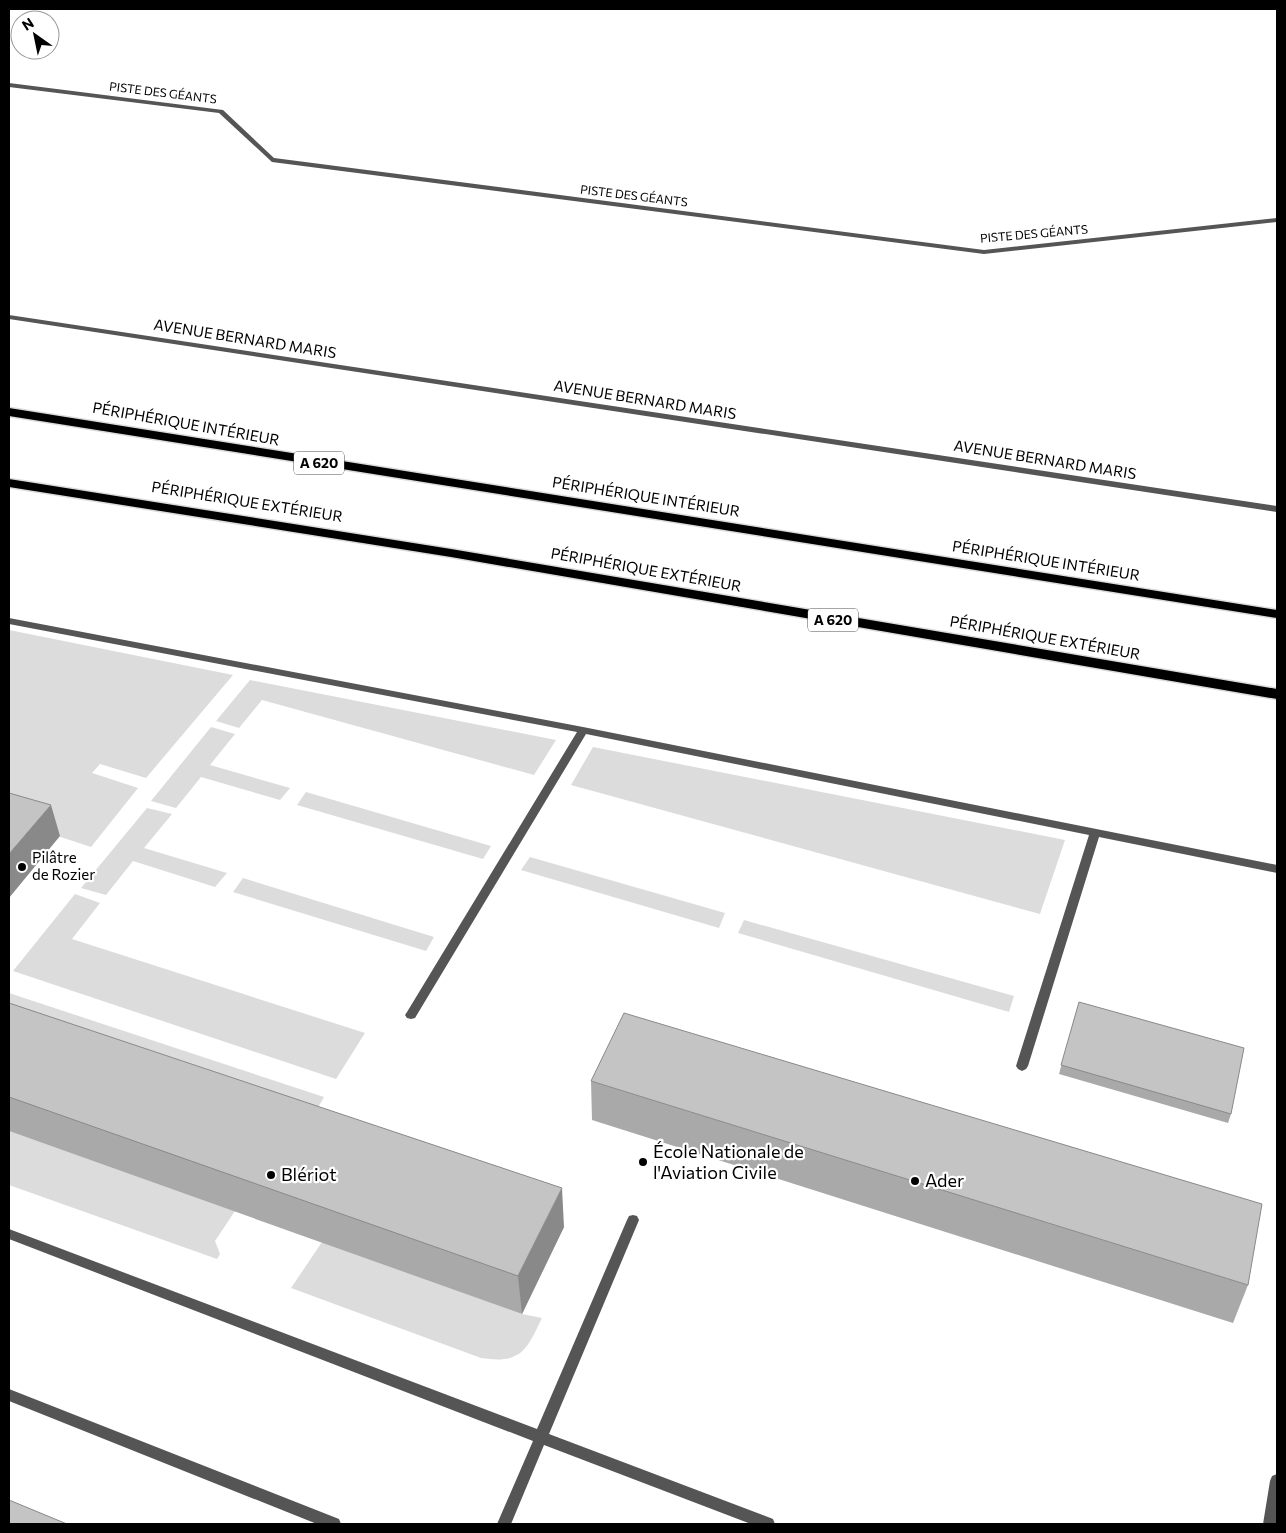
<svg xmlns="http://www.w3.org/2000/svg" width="1286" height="1533" viewBox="0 0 1286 1533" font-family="Commissioner,sans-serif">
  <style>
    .green { fill: #dcdcdc }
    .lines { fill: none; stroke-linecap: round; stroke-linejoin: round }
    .motorway-casing { stroke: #dbdbdb; stroke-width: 3 }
    .service { fill: #555; fill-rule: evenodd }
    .pedestrian { fill: #555; fill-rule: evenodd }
    .minor { fill: #555; fill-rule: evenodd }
    .motorway { fill: #000; fill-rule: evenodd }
    .wall { fill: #a9a9a9 }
    .shaded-wall { fill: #898989 }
    .building { fill: #c4c4c4; stroke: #898989 }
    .poi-dot { fill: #000; stroke: #fff; stroke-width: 2 }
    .labels { text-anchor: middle; stroke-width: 4.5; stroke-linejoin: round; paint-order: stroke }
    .far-street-label { font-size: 12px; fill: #000; stroke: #fff }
    .shield { fill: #fff; stroke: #4c4c4c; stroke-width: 1 }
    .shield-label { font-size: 14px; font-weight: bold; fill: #000 }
    .street-label { font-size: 15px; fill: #000; stroke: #fff }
    .poi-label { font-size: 15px; fill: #000; stroke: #fff; text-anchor: start }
    .near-poi-label { font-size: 18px; fill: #000; stroke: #fff; text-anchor: start }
  </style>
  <rect width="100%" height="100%" fill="#fff"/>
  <!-- green -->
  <path class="green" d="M9 630 233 675 146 778 100 764 92 773 138 788 91 847 9 820Z
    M250 680 556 740 534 775 262 700 239 728 216 721Z
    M211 727 235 734 210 765 290 788 280 800 201 777 176 808 151 801Z
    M593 747 1065 840 1040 914 571 785Z
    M306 792 491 846 483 859 297 805Z
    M147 808 172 814 144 848 227 873 215 887 133 861 106 895 81 888Z
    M530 857 725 913 719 928 521 870Z
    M243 878 434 937 426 951 233 892Z
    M75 894 100 903 72 939 365 1033 336 1079 13 971Z
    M744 920 1014 996 1009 1012 738 933Z
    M9 993 324 1097 301 1138 9 1029Z
    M9 1131 235 1211 215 1241 220 1254 217 1259 9 1185Z
    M322 1242 522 1314 542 1318C526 1351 521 1364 481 1358L291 1288Z"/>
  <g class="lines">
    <!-- motorway casing -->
    <g class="motorway-casing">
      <path id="motorway" d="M9 408 1277 610V618L9 416Z
        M9 479 451 549 1277 689V699L451 557 9 487Z"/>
    </g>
    <!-- service -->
    <path class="service" d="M9 618 583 727 1277 865V873L1099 837 1028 1066 1026 1069 1022 1071 1018 1069 1016 1066 1089 835 586 734 415 1018 411 1019 407 1018 405 1015 407 1012 577 732 9 624Z
      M633 1215 637 1216 639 1220 549 1434 768 1517 773 1519 775 1524H751L544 1445 511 1524H497L533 1441 9 1239V1229L537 1429 627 1220 629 1216Z
      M9 1389 339 1519 341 1524H317L9 1401Z
      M1277 1474V1524H1263L1270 1481 1272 1476Z"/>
    <!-- pedestrian -->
    <path class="pedestrian" d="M9 83 223 110 274 158 984 250 1277 218V222L984 254 272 162 219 113 9 87Z"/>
    <!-- minor -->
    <path class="minor" d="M9 315 1277 506V512L9 319Z"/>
    <!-- motorway -->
    <use href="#motorway" class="motorway"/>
  </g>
  <!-- wall -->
  <path class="wall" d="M1079 1002 1231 1114 1228 1123 1059 1074Z
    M9 1003 564 1227 522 1314 9 1131Z
    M591 1081 1248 1285 1233 1323 592 1120Z"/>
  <!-- shaded-wall -->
  <path class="shaded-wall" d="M51 805 60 836 9 898V854Z
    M562 1188 564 1227 522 1314 518 1276Z"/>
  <!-- building -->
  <path class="building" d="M9 793 51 805 9 854Z
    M1079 1002 1244 1048 1231 1114 1061 1065Z
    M9 1003 562 1188 518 1276 9 1097Z
    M624 1013 1262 1204 1248 1285 591 1081Z
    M9 1500 67 1524H9Z"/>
  <!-- markers -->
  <g class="poi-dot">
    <circle cx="22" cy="867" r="5"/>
    <circle cx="643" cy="1162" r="5"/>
    <circle cx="271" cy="1175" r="5"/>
    <circle cx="915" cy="1181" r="5"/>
  </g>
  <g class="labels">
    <!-- far-street labels -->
    <g class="far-street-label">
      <text transform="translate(163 93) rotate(7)" y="4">PISTE DES GÉANTS</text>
      <text transform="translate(634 196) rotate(7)" y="4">PISTE DES GÉANTS</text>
      <text transform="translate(1034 234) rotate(-5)" y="4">PISTE DES GÉANTS</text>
    </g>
    <!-- shield labels -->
    <g class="shield">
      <rect x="294" y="451.5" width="50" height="23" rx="4"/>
      <rect x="808" y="608.5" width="50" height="23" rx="4"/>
    </g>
    <g class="shield-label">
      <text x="319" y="468">A 620</text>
      <text x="833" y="625">A 620</text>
    </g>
    <!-- street labels -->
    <g class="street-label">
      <text transform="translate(245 339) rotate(9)" y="5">AVENUE BERNARD MARIS</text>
      <text transform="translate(645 400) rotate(9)" y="5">AVENUE BERNARD MARIS</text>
      <text transform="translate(186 424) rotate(10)" y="5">PÉRIPHÉRIQUE INTÉRIEUR</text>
      <text transform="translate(1045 460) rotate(9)" y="5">AVENUE BERNARD MARIS</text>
      <text transform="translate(646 497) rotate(9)" y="5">PÉRIPHÉRIQUE INTÉRIEUR</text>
      <text transform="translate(247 502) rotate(9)" y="5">PÉRIPHÉRIQUE EXTÉRIEUR</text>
      <text transform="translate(1046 561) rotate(9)" y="5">PÉRIPHÉRIQUE INTÉRIEUR</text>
      <text transform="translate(646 570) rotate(10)" y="5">PÉRIPHÉRIQUE EXTÉRIEUR</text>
      <text transform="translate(1045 638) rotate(10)" y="5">PÉRIPHÉRIQUE EXTÉRIEUR</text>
    </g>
    <!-- poi labels -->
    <g class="poi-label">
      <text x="32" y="863">Pilâtre<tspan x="32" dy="17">de Rozier</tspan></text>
    </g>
    <!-- near-poi labels -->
    <g class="near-poi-label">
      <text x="653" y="1158">École Nationale de<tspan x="653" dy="21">l'Aviation Civile</tspan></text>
      <text x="281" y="1181">Blériot</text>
      <text x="925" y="1187">Ader</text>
    </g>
  </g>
  <!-- border -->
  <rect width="1286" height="1533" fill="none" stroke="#000000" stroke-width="20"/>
  <!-- north arrow -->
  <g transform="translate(35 35) rotate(327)"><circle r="24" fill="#ffffff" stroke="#999999"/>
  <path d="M0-4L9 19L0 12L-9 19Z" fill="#000000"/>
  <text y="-8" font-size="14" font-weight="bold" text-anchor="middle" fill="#000000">N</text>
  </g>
</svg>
